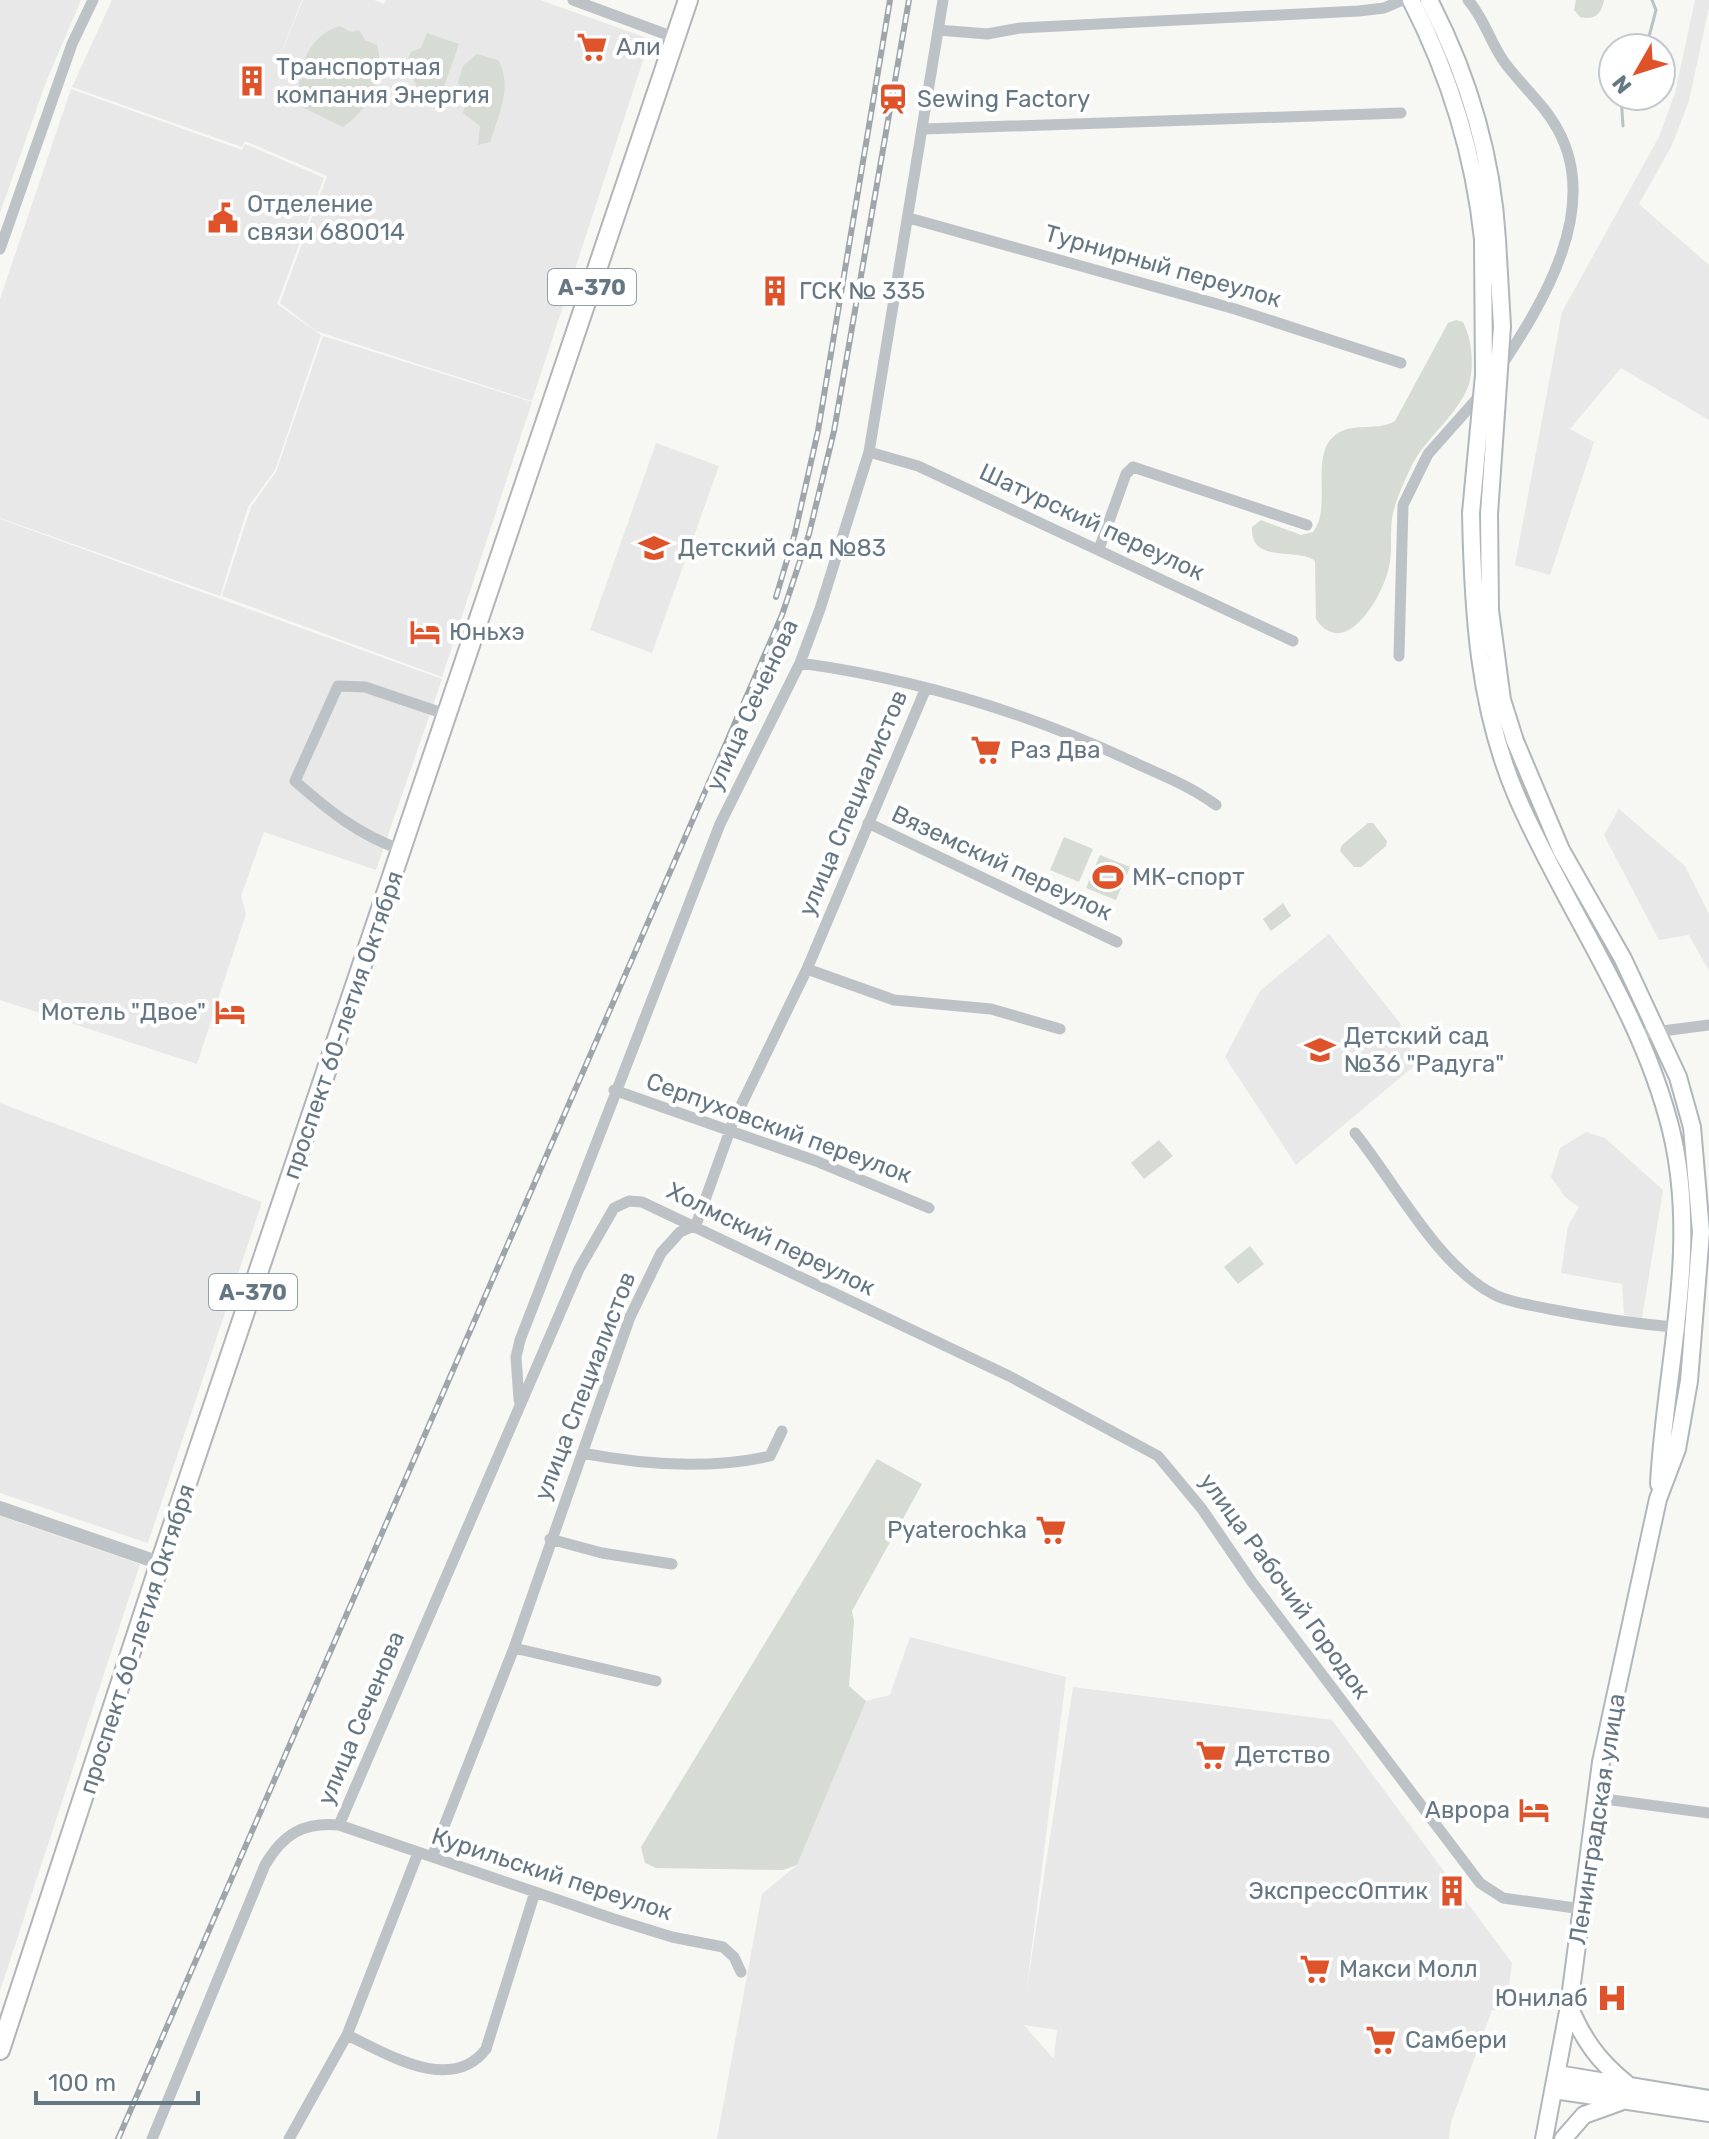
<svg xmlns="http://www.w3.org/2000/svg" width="1709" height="2139" viewBox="0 0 1709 2139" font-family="Rubik,sans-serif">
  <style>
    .built { fill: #e7e8e7; fill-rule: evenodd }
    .green { fill: #d6dbd3 }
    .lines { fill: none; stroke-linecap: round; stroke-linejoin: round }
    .stream { stroke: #b7c3c7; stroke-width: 3 }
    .secondary-casing { stroke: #b0b6ba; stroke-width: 20 }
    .trunk-casing { stroke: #b1b5b9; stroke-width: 22 }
    .minor { stroke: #bdc2c6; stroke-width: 11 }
    .tertiary { stroke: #bdc2c6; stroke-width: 14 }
    .secondary { stroke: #fff; stroke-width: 16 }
    .trunk { stroke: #fff; stroke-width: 18 }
    .rail-casing { stroke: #9fa6ab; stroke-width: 6 }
    .rail { stroke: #fff; stroke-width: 3; stroke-dasharray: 9; stroke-linecap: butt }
    .secondary-bridge-casing { stroke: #b0b6ba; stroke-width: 20; stroke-linecap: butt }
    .secondary-bridge { stroke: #fff; stroke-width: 16 }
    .labels { text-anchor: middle; stroke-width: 8; stroke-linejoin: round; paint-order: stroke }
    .shield { fill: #fff; stroke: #94a0a9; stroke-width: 2 }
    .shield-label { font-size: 22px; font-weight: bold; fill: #667784 }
    .poi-label { font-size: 24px; fill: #667784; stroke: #fff; text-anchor: start }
    .street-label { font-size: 24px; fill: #667784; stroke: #fff }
  </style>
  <rect width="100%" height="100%" fill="#f7f7f3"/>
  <!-- built -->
  <path class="built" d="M0 0H81L46 82 0 213Z
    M112 0H302L270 81 303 0H374L384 4 386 0H540L650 39 532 401 316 331 280 303 327 176 245 141 242 147 72 87Z
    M1695 0H1709V7L1689 101 1672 145 1639 204 1709 265V420L1621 368 1570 429 1594 442 1550 575 1515 565 1562 312 1659 137 1675 93Z
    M71 89 242 150 245 144 324 178 277 304 321 335 275 470 248 507 220 596 0 518V299Z
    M323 336 532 402 442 677 222 596 251 507 276 472Z
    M656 443 719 466 652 653 590 630Z
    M0 519 442 679 376 870 264 832 241 896 246 914 197 1064 0 1000Z
    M1619 809 1685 866 1709 914V971L1689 935 1659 940 1604 835Z
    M1329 934 1400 1023 1405 1042 1420 1061 1296 1165 1225 1057 1260 991Z
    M0 1103 262 1202 148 1543 0 1493Z
    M1586 1132 1605 1138 1663 1190 1642 1318 1624 1315 1622 1284 1561 1273 1568 1226 1579 1207 1565 1197 1551 1177 1560 1148Z
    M0 1516 140 1564 0 1991Z
    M910 1637 1066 1677 1026 1994 1073 1687 1332 1720 1512 1963 1506 2009 1492 2010 1451 2122 1449 2139H717L762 1894 797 1865 866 1701 890 1695ZM1024 2025 1057 2030 1054 2058H1053Z"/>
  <!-- green -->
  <path class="green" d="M1576 0H1604C1602 13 1595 21 1580 17L1574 10Z
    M340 26 350 32 359 30 365 40 377 45C385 76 369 110 343 127L302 107C293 76 306 36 340 26Z
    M427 33 459 44 441 95 417 87 406 64 411 52 421 48Z
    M477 54 498 60C513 85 499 115 490 142L478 145 480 126 463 113 468 96 458 83 463 66Z
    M1456 320 1463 322C1472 339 1475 368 1468 387 1456 417 1425 438 1411 467 1404 482 1397 497 1393 513 1389 531 1393 550 1389 567 1383 596 1345 662 1316 619L1315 561C1297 547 1250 565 1252 527L1261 520 1301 535 1313 532C1334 506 1306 450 1340 432 1357 423 1378 431 1395 421L1448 323Z
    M1368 823H1373L1387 841 1386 846 1361 867H1354L1340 851 1342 845Z
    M1064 837 1093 849 1079 882 1050 870Z
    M1100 855 1130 867 1116 900 1086 888Z
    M1283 903 1291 916 1271 931 1263 919Z
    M1159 1140 1173 1156 1144 1179 1131 1163Z
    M1250 1246 1264 1264 1238 1284 1224 1267Z
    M877 1459 922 1484 852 1611 854 1621 849 1686 866 1701 797 1865 783 1870 656 1868 645 1863 641 1847Z"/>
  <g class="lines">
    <!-- stream -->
    <path class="stream" d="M1646 48 1656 10 1652 0
      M1621 96 1623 126"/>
    <!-- secondary casing -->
    <g class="secondary-casing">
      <path id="secondary" d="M1411 0C1450 76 1474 154 1483 239
        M1429 0C1468 75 1492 155 1497 240
        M1471 513C1473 610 1478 707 1517 797 1566 910 1641 1009 1671 1130 1700 1249 1665 1366 1659 1484
        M1489 514 1490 610 1502 700 1515 741 1561 850 1623 959 1678 1077 1692 1127 1701 1232 1689 1381 1677 1449 1658 1499 1601 1762 1569 2006 1544 2139
        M1569 2006C1583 2039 1598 2061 1627 2084
        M1557 2074 1709 2099
        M1554 2090 1709 2113
        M1563 2139 1584 2115 1620 2102"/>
    </g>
    <!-- trunk casing -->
    <g class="trunk-casing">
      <path id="trunk" d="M0 2050 160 1563 688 0"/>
    </g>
    <!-- minor -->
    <path class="minor" d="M573 0 676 38
      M1468 0C1485 19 1490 43 1505 63 1522 86 1544 104 1558 130 1601 209 1543 303 1500 368
      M938 30 987 34 1020 28 1359 11 1384 8 1403 0
      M924 129 1401 113
      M909 218 1235 309 1401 363
      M0 249 72 44 93 0
      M869 452 918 466 1293 641
      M1099 549 1126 474 1133 467 1307 525
      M1399 656 1403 505 1428 454 1483 392
      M800 663C915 679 1026 712 1131 761 1161 775 1189 785 1216 805
      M868 823 1117 942
      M402 850C359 835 329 811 295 781L338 686 365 687 448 715
      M807 969 894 1000 991 1009 1060 1029
      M1639 1034 1709 1025
      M614 1090 816 1161 929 1208
      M1355 1133C1394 1181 1438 1267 1495 1295 1511 1303 1532 1305 1549 1309 1594 1318 1638 1324 1683 1328
      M519 1400 516 1357 520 1340 720 824 800 663 820 609 869 452 943 0
      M582 1453C644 1465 708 1470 770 1456L782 1431
      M550 1539 602 1553 672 1564
      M514 1648 656 1681
      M1597 1798 1709 1813
      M339 1825 614 1919 672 1937 723 1947 734 1957 741 1972
      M432 1857 514 1648 630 1317 661 1253 680 1232 696 1225 733 1122 807 969 926 688
      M347 2035C386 2053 451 2095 486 2049L535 1892
      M152 2139 265 1865C283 1834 303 1822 339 1825L579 1269 614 1208 629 1201 642 1202 1009 1376 1158 1456 1202 1509 1252 1582 1480 1883 1503 1898 1582 1909
      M289 2139 347 2035 418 1853"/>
    <!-- tertiary -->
    <path class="tertiary" d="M0 1508 160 1563"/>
    <!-- secondary -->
    <use href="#secondary" class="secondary"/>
    <!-- trunk -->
    <use href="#trunk" class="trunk"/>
    <!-- rail casing -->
    <g class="rail-casing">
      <path id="rail" d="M776 597 795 533 818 431 890 0
        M118 2139 782 615 809 534 834 431 909 0"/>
    </g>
    <!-- rail -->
    <use href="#rail" class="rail"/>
    <!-- secondary-bridge casing -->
    <g class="secondary-bridge-casing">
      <path id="secondary-bridge" d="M1471 513 1484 375 1483 239
        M1489 514 1502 326 1497 240"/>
    </g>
    <!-- secondary-bridge -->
    <use href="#secondary-bridge" class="secondary-bridge"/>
  </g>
  <!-- icons -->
  <defs>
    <g id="supermarket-bare" transform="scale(2.4)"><path d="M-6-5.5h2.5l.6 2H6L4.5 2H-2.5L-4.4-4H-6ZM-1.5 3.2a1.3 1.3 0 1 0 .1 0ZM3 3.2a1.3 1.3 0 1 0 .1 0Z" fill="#df532b" stroke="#fff" stroke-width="2.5" paint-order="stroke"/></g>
    <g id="building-bare" transform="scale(2.4)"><path d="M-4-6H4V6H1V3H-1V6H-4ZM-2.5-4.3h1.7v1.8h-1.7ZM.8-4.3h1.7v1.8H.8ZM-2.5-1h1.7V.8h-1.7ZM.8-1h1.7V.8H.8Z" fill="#df532b" stroke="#fff" stroke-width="2.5" paint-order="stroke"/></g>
    <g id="station-bare" transform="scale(2.4)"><path d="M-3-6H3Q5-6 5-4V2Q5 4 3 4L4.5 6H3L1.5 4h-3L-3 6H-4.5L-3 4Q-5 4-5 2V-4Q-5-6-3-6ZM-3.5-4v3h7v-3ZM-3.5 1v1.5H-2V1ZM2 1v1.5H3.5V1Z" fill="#df532b" stroke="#fff" stroke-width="2.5" paint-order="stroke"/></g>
    <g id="civic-bare" transform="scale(2.4)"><path d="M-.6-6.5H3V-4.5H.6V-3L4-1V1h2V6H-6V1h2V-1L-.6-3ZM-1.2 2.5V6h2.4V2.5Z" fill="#df532b" stroke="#fff" stroke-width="2.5" paint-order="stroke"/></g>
    <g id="school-bare" transform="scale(2.4)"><path d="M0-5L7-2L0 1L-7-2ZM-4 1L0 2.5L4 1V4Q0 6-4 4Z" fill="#df532b" stroke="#fff" stroke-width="2.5" paint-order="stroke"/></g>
    <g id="hotel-bare" transform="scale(2.4)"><path d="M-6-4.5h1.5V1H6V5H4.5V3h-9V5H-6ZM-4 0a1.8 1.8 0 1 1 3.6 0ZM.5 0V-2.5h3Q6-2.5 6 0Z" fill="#df532b" stroke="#fff" stroke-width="2.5" paint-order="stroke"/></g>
    <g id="stadium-bare" transform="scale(2.4)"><path d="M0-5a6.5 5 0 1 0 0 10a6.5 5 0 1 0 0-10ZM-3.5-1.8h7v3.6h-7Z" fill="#df532b" stroke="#fff" stroke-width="2.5" paint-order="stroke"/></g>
    <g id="hospital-bare" transform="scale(2.4)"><path d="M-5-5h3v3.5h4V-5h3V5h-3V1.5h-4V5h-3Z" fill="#df532b" stroke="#fff" stroke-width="2.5" paint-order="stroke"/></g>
  </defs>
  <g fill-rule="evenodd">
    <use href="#supermarket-bare" x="592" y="47"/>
    <use href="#building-bare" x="252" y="81"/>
    <use href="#station-bare" x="893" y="99"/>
    <use href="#civic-bare" x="223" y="218"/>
    <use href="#building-bare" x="775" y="291"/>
    <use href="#school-bare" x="654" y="548"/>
    <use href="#hotel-bare" x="425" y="632"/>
    <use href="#supermarket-bare" x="986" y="750"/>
    <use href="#stadium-bare" x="1108" y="877"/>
    <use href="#hotel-bare" x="230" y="1012"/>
    <use href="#school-bare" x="1320" y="1050"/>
    <use href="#supermarket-bare" x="1051" y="1530"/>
    <use href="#supermarket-bare" x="1211" y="1755"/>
    <use href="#hotel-bare" x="1534" y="1810"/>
    <use href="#building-bare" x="1452" y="1891"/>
    <use href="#supermarket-bare" x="1315" y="1969"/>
    <use href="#hospital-bare" x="1612" y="1998"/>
    <use href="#supermarket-bare" x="1381" y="2040"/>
  </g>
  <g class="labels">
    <!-- shield labels -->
    <g class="shield">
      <rect x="548" y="269" width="88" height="36" rx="6"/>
      <rect x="209" y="1274" width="88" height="36" rx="6"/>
    </g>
    <g class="shield-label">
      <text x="592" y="295">А-370</text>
      <text x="253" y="1300">А-370</text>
    </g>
    <!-- poi labels -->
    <g class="poi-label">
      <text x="616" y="55">Али</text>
      <text x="276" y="75">Транспортная<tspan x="276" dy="28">компания Энергия</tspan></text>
      <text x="917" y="107">Sewing Factory</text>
      <text x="247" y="212">Отделение<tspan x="247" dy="28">связи 680014</tspan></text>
      <text x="799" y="299">ГСК № 335</text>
      <text x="678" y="556">Детский сад №83</text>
      <text x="449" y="640">Юньхэ</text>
      <text x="1010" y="758">Раз Два</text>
      <text x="1132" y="885">МК-спорт</text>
      <text x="206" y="1020" text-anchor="end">Мотель "Двое"</text>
      <text x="1344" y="1044">Детский сад<tspan x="1344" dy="28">№36 "Радуга"</tspan></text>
      <text x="1027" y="1538" text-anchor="end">Pyaterochka</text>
      <text x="1235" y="1763">Детство</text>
      <text x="1510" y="1818" text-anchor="end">Аврора</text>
      <text x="1428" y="1899" text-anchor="end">ЭкспрессОптик</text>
      <text x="1339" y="1977">Макси Молл</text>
      <text x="1588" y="2006" text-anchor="end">Юнилаб</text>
      <text x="1405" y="2048">Самбери</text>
    </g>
    <!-- street labels -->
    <g class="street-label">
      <text transform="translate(1163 266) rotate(16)" y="8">Турнирный переулок</text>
      <text transform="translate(1092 522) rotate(25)" y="8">Шатурский переулок</text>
      <text transform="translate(752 705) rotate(-65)" y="8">улица Сеченова</text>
      <text transform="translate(853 803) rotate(-67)" y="8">улица Специалистов</text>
      <text transform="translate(1002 863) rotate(25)" y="8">Вяземский переулок</text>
      <text transform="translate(343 1025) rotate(-71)" y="8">проспект 60-летия Октября</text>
      <text transform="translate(779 1128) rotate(20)" y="8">Серпуховский переулок</text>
      <text transform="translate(771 1239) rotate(26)" y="8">Холмский переулок</text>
      <text transform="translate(585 1386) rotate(-69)" y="8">улица Специалистов</text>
      <text transform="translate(1285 1586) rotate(54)" y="8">улица Рабочий Городок</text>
      <text transform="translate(137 1639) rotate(-72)" y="8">проспект 60-летия Октября</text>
      <text transform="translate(361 1718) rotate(-67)" y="8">улица Сеченова</text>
      <text transform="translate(1597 1819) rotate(-81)" y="8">Ленинградская улица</text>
      <text transform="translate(552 1874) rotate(18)" y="8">Курильский переулок</text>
    </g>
  </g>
  <!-- north arrow -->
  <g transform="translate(1637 72) rotate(231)"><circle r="38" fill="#ffffff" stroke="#c2c9ce" stroke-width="2"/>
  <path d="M0-6L14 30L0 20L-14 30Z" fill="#df532b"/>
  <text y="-12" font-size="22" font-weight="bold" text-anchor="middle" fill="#667784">N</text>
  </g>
  <!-- scale -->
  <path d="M36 2091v12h162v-12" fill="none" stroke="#667784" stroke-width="4"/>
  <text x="48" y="2091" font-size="24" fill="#667784" stroke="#ffffff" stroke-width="6" paint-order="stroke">100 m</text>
</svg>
